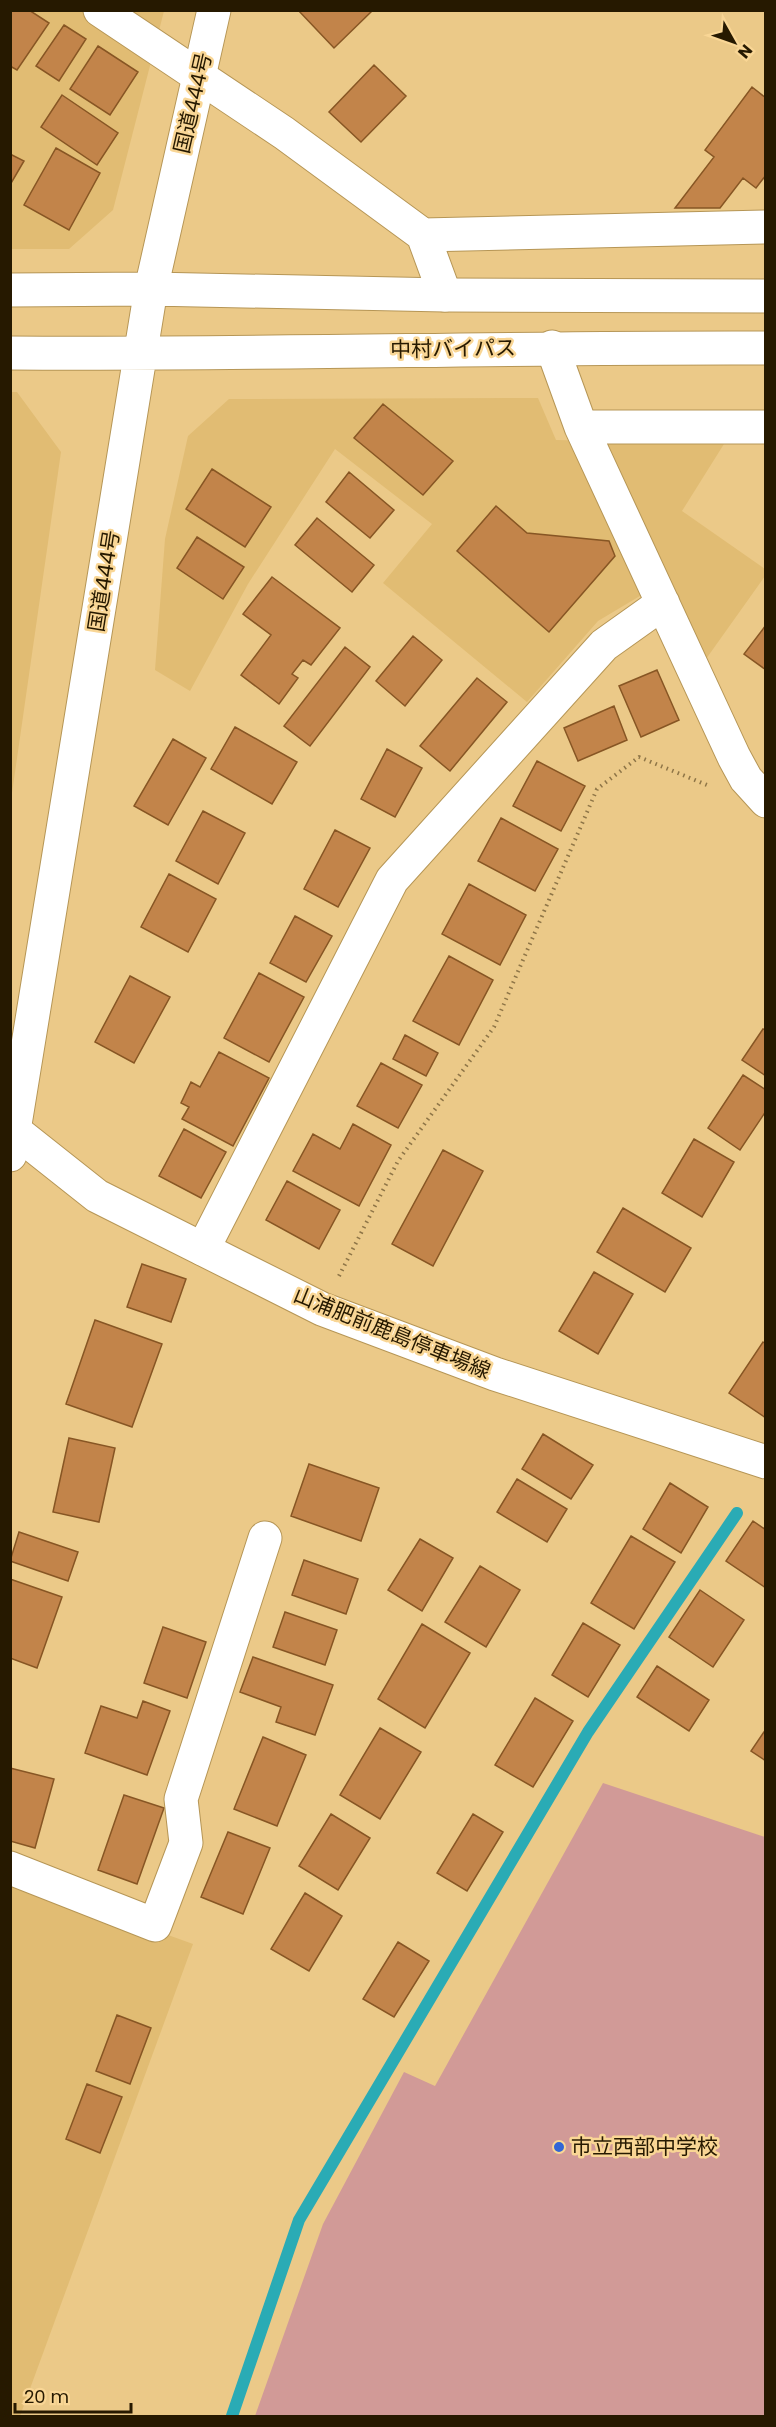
<svg xmlns="http://www.w3.org/2000/svg" width="776" height="2427" viewBox="0 0 776 2427" font-family="Poppins,'Noto Sans JP',sans-serif">
  <style>
    .built { fill: #e1bc73 }
    .green { fill: #d19a97 }
    .lines { fill: none; stroke-linecap: round; stroke-linejoin: round }
    .stream { stroke: #2aabb5; stroke-width: 12 }
    .building { fill: #c2844a; stroke: #875624; stroke-width: 1.5 }
    .minor-casing { stroke: #b69656; stroke-width: 35 }
    .secondary-casing { stroke: #b69656; stroke-width: 35 }
    .trunk-casing { stroke: #b69656; stroke-width: 35 }
    .path { stroke: #8e7547; stroke-width: 4; stroke-dasharray: 1.5 4.5; stroke-linecap: butt }
    .minor { stroke: #fff; stroke-width: 33 }
    .secondary { stroke: #fff; stroke-width: 33 }
    .trunk { stroke: #fff; stroke-width: 33 }
    .poi-dot { fill: #3366d5; stroke: #f9d695; stroke-width: 2 }
    .labels { text-anchor: middle; stroke-width: 5; stroke-linejoin: round; paint-order: stroke }
    .street-label { font-size: 21px; fill: #261900; stroke: #f9d695 }
    .poi-label { font-size: 21px; fill: #261900; stroke: #f9d695; text-anchor: start }
  </style>
  <rect width="100%" height="100%" fill="#ebc988"/>
  <!-- built -->
  <path class="built" d="M11 11H164L113 210 69 249H11Z
    M11 392H17L61 452 11 800Z
    M538 398 556 440 724 444 682 511 765 569V576L706 659 660 584 598 621 527 702 383 583 432 524 335 449 248 584 190 691 155 670 165 539 188 436 229 399Z
    M10 1878 193 1944 20 2416H10Z"/>
  <!-- green -->
  <path class="green" d="M603 1783 765 1837V2416H255L323 2224 404 2072 435 2086Z"/>
  <g class="lines">
    <!-- stream -->
    <path class="stream" d="M232 2416 299 2220 588 1732 737 1513"/>
  </g>
  <!-- building -->
  <path class="building" d="M10 10H29L49 23 17 70 10 66Z
    M298 10H373L334 48Z
    M64 25 86 39 59 81 36 66Z
    M98 46 138 72 110 115 70 89Z
    M374 65 406 96 361 142 329 112Z
    M752 87 766 98V175L756 188 743 178 720 208H675L714 157 705 150Z
    M62 95 118 133 97 165 41 127Z
    M56 148 100 173 69 230 24 205Z
    M10 154 24 161 10 185Z
    M383 404 453 461 423 495 354 438Z
    M212 469 271 507 245 547 186 509Z
    M349 472 394 510 370 538 326 502Z
    M496 506 527 533 609 541 615 556 549 632 457 551Z
    M317 518 374 565 352 592 295 545Z
    M197 537 244 567 223 599 177 568Z
    M272 577 340 628 311 665 303 660 292 674 298 678 279 704 241 675 271 635 243 614Z
    M766 625V670L744 654Z
    M413 636 442 660 405 706 376 681Z
    M345 647 370 667 310 746 284 726Z
    M657 670 679 720 641 737 619 686Z
    M477 678 507 702 450 771 420 746Z
    M614 706 627 740 578 761 564 728Z
    M235 727 297 762 272 804 211 769Z
    M173 739 206 758 168 825 134 806Z
    M387 749 422 768 395 817 361 799Z
    M537 761 585 786 561 831 513 806Z
    M203 811 245 833 218 884 176 861Z
    M501 818 558 849 535 891 478 861Z
    M335 830 370 848 338 907 304 889Z
    M169 874 216 899 188 952 141 927Z
    M469 884 526 915 500 965 442 934Z
    M295 916 332 936 306 982 270 963Z
    M449 956 493 980 459 1045 413 1021Z
    M259 973 304 997 269 1062 224 1038Z
    M130 976 170 997 134 1063 95 1042Z
    M763 1029 766 1030V1076L742 1060Z
    M405 1035 438 1053 426 1076 393 1059Z
    M219 1052 269 1078 233 1146 182 1119 189 1107 181 1103 191 1082 200 1087Z
    M381 1063 422 1085 398 1128 357 1106Z
    M743 1075 766 1090V1111L740 1150 708 1128Z
    M353 1124 391 1145 359 1206 293 1171 313 1134 340 1149Z
    M184 1129 226 1152 201 1198 159 1176Z
    M694 1139 734 1162 702 1217 662 1193Z
    M443 1150 483 1171 433 1266 392 1244Z
    M287 1181 340 1210 319 1249 266 1220Z
    M623 1208 691 1248 665 1292 597 1252Z
    M142 1264 186 1279 171 1322 127 1307Z
    M594 1272 633 1294 598 1354 559 1331Z
    M95 1320 162 1344 132 1427 66 1404Z
    M763 1342 766 1344V1418L729 1393Z
    M543 1434 593 1465 571 1499 522 1469Z
    M69 1438 115 1448 99 1522 53 1512Z
    M309 1464 379 1488 361 1541 291 1516Z
    M517 1479 567 1509 547 1542 497 1512Z
    M670 1483 708 1507 681 1553 643 1529Z
    M753 1521 766 1530V1588L726 1561Z
    M19 1532 78 1552 68 1581 10 1561Z
    M631 1536 675 1562 634 1629 591 1603Z
    M420 1539 453 1558 422 1611 388 1590Z
    M304 1560 358 1579 346 1614 292 1595Z
    M480 1566 520 1590 486 1647 445 1622Z
    M10 1579 62 1597 37 1668 10 1658Z
    M700 1590 744 1620 713 1667 669 1637Z
    M285 1612 337 1630 325 1665 273 1647Z
    M583 1623 620 1645 588 1697 552 1675Z
    M422 1624 470 1653 425 1728 378 1699Z
    M163 1627 206 1642 187 1698 144 1683Z
    M253 1657 333 1685 315 1735 276 1722 281 1707 240 1692Z
    M657 1666 709 1700 689 1731 637 1697Z
    M535 1698 573 1721 533 1787 495 1765Z
    M143 1701 170 1711 147 1775 85 1753 101 1706 137 1718Z
    M380 1728 421 1752 380 1819 340 1795Z
    M766 1729V1761L751 1751Z
    M263 1737 306 1755 277 1826 234 1809Z
    M10 1768 54 1779 35 1848 10 1841Z
    M124 1795 164 1808 137 1884 98 1870Z
    M331 1814 370 1838 338 1890 299 1866Z
    M473 1814 503 1832 467 1891 437 1873Z
    M228 1832 270 1848 243 1914 201 1897Z
    M305 1893 342 1916 309 1971 271 1949Z
    M398 1942 429 1961 394 2017 363 1999Z
    M117 2015 151 2028 130 2084 96 2071Z
    M87 2084 122 2097 100 2153 66 2139Z"/>
  <g class="lines">
    <!-- minor casing -->
    <g class="minor-casing">
      <path id="minor" d="M100 10 284 133 423 235 445 295
        M423 235 766 227
        M552 347 581 427 734 757 746 779 766 801
        M581 427H766
        M203 1249 392 880 604 645 663 603
        M10 1868 155 1925 186 1843 181 1799 265 1538"/>
    </g>
    <!-- secondary casing -->
    <g class="secondary-casing">
      <path id="secondary" d="M15 1131 97 1196 322 1309 495 1374 766 1462"/>
    </g>
    <!-- trunk casing -->
    <g class="trunk-casing">
      <path id="trunk" d="M10 290 151 289 445 295 766 296
        M10 353C262 355 514 347 766 348
        M10 1155 151 289 214 10"/>
    </g>
    <!-- path -->
    <path class="path" d="M339 1276 398 1161 494 1027 597 789 639 757 707 785"/>
    <!-- minor -->
    <use href="#minor" class="minor"/>
    <!-- secondary -->
    <use href="#secondary" class="secondary"/>
    <!-- trunk -->
    <use href="#trunk" class="trunk"/>
  </g>
  <!-- markers -->
  <circle class="poi-dot" cx="559" cy="2147" r="6"/>
  <g class="labels">
    <!-- street labels -->
    <g class="street-label">
      <text transform="translate(193 103) rotate(-77)" y="7">国道444号</text>
      <text transform="translate(453 349) rotate(-1)" y="7">中村バイパス</text>
      <text transform="translate(104 581) rotate(-81)" y="7">国道444号</text>
      <text transform="translate(392 1333) rotate(22)" y="7">山浦肥前鹿島停車場線</text>
    </g>
    <!-- poi labels -->
    <g class="poi-label">
      <text x="571" y="2154">市立西部中学校</text>
    </g>
  </g>
  <!-- border -->
  <rect width="776" height="2427" fill="none" stroke="#261900" stroke-width="24"/>
  <!-- north arrow -->
  <g transform="translate(734 42) rotate(130)" stroke="#f9d695" stroke-width="4.5" paint-order="stroke">
  <path d="M0-4.5L10 22L0 15L-10 22Z" fill="#261900"/>
  <text y="-9" font-size="16" font-weight="bold" text-anchor="middle" fill="#261900">N</text>
  </g>
  <!-- scale -->
  <path d="M15 2403v9h116v-9" fill="none" stroke="#261900" stroke-width="3"/>
  <text x="24" y="2403" font-size="18" fill="#261900" stroke="#f9d695" stroke-width="4.5" paint-order="stroke">20 m</text>
</svg>
